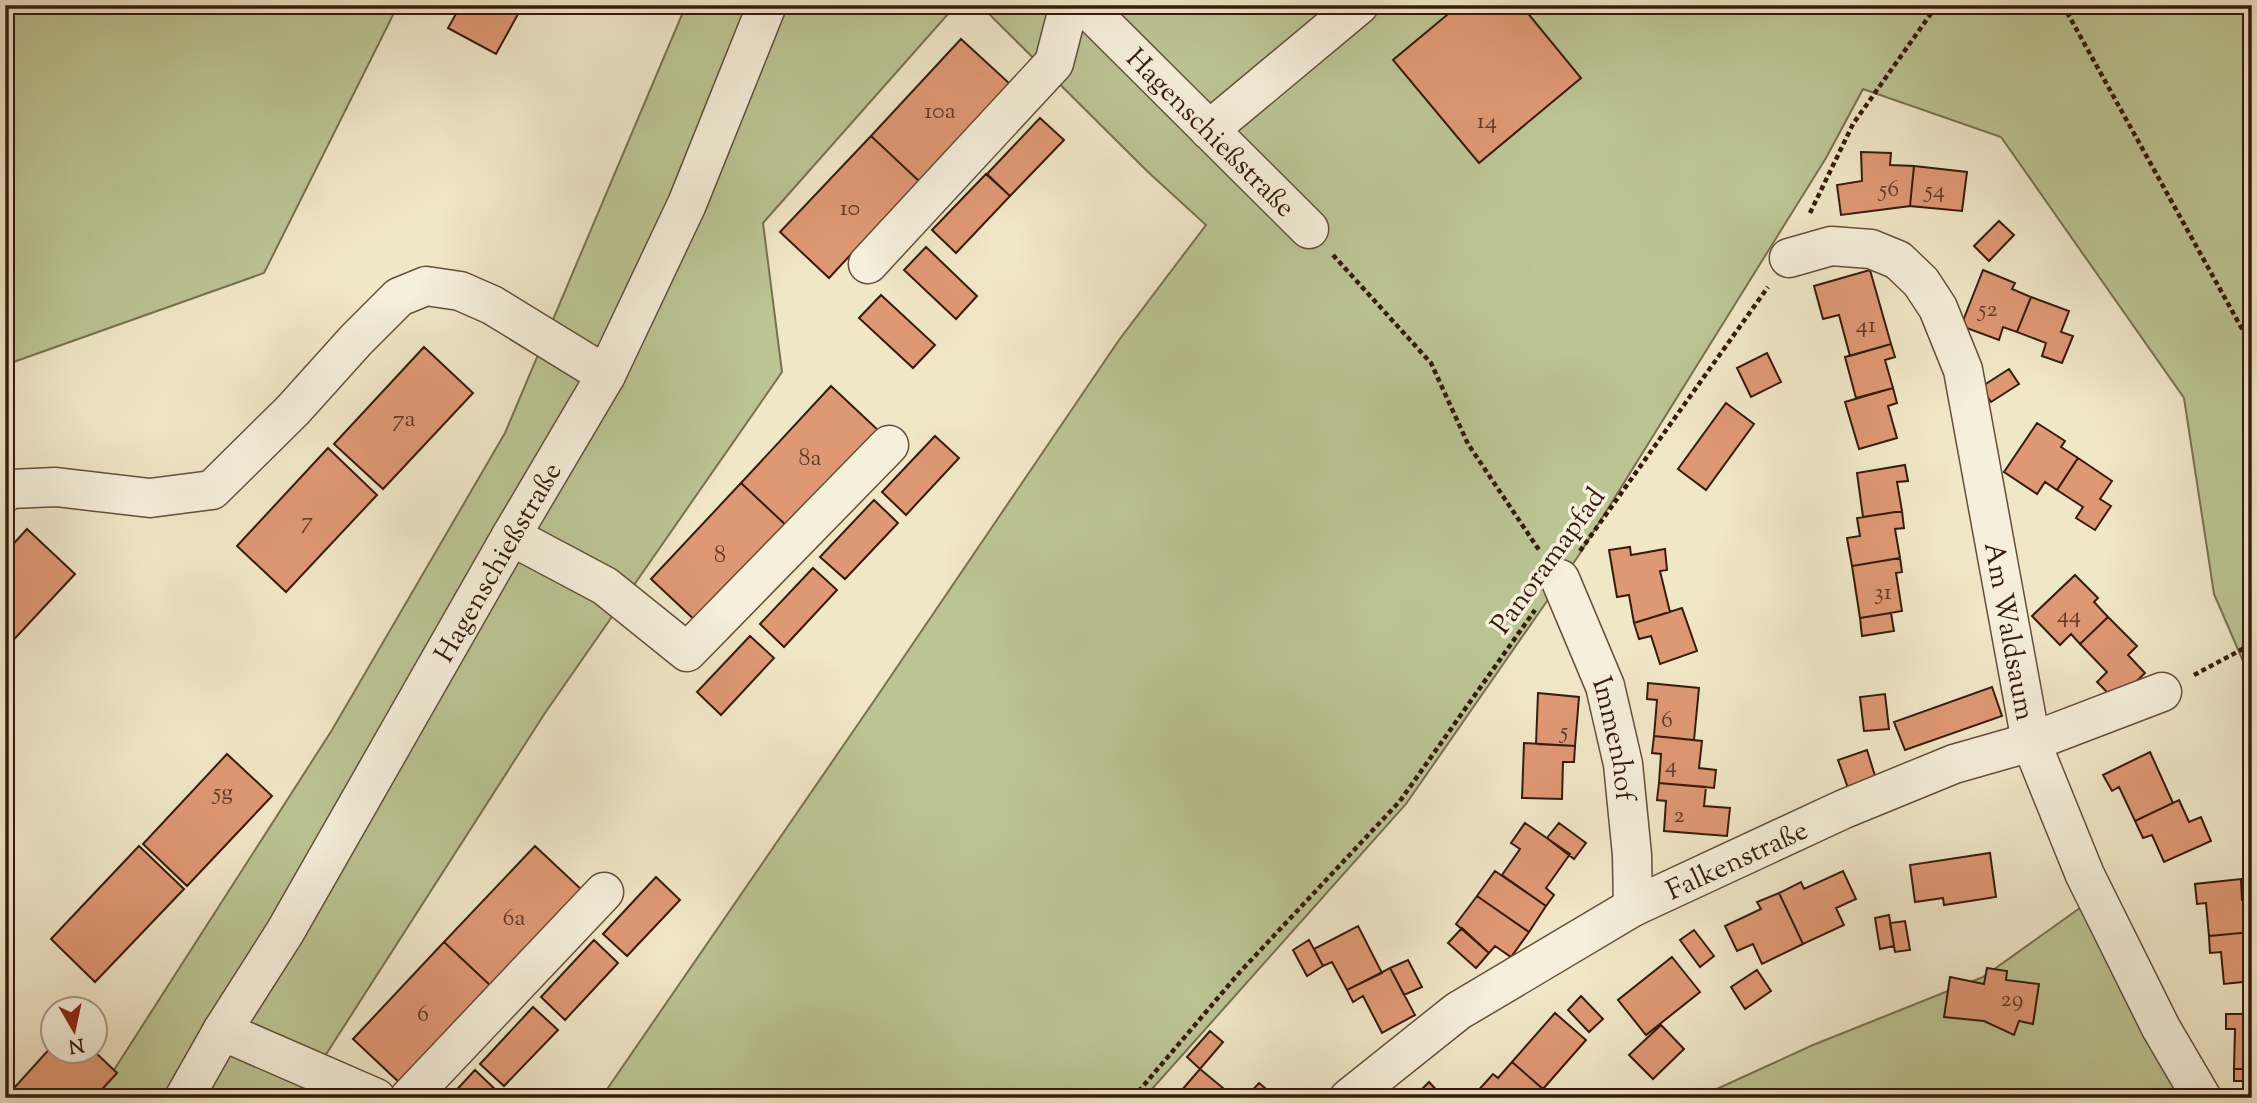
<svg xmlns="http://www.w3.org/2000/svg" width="2257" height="1103" viewBox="0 0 2257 1103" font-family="'Sorts Mill Goudy',serif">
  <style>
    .green { fill: #bcc494; stroke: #7a7051; stroke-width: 2 }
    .building { fill: #df9874; stroke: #371b0e; stroke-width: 2 }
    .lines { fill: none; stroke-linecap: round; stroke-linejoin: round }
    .minor-casing { stroke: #654e3c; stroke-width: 41 }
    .path { stroke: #371b0e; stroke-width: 4.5; stroke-dasharray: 5 3.5; stroke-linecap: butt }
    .minor { stroke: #f5efdb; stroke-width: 38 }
    .labels { text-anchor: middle; stroke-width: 7; stroke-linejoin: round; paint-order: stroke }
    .number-label { font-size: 24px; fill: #613a28 }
    .street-label { font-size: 28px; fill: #371b0e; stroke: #f5efdb }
  </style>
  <rect width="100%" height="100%" fill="#f0e7c7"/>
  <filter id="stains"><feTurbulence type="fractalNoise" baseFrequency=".00286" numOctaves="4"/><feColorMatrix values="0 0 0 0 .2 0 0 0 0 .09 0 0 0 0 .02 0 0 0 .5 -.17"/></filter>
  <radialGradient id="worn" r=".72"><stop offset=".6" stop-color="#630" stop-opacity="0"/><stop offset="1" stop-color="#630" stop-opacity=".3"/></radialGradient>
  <!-- green -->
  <path class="green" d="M5 5H398L264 273 5 365Z
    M686 5H956L763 223 782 372 545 713 298 1098H96L332 730 505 433Z
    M980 5H2252V682L2214 594 2184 398 2001 137 1863 89 1826 158 1579 555 1406 804 1144 1098H601L876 698 1119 340 1206 225 1147 171Z
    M2087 903 2190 1098H1697L1813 1045 1983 977Z"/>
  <!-- building -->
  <path class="building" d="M461 5H523L496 54 448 28Z
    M1459 5H1521L1581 78 1479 163 1393 60Z
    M961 39 1010 84 919 181 871 136Z
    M1040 118 1064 140 1010 196 987 174Z
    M871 136 919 181 829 278 780 232Z
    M1861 152 1891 153 1890 165 1914 166 1910 206 1841 215 1837 185 1862 181Z
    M1914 166 1967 172 1962 211 1910 206Z
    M986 174 1010 196 956 253 932 230Z
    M1999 221 2014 235 1989 261 1974 246Z
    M926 247 977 296 956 319 904 270Z
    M1870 270 1891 344 1850 356 1839 315 1823 319 1814 286Z
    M1983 270 2015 283 2012 289 2031 297 2017 332 2003 327 1999 340 1961 326Z
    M881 295 935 345 913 368 859 318Z
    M2031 297 2069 311 2061 332 2073 336 2062 363 2042 356 2046 343 2017 332Z
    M1891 344 1895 357 1885 360 1893 388 1856 398 1845 357Z
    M424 347 473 393 383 489 334 444Z
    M1767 353 1781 382 1751 397 1737 368Z
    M2009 369 2019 384 1991 402 1981 387Z
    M831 386 880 432 789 528 741 483Z
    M1893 388 1897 403 1888 406 1897 438 1859 449 1845 402Z
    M1726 403 1754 424 1706 490 1678 469Z
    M2037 423 2065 441 2061 447 2078 458 2057 490 2045 482 2037 494 2004 472Z
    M935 436 959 458 906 515 882 492Z
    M328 448 377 495 286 592 237 546Z
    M2078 458 2112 481 2100 499 2111 506 2095 530 2076 518 2083 507 2057 490Z
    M1905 465 1908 481 1897 482 1902 511 1863 517 1857 473Z
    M741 483 789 528 699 624 651 579Z
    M874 500 898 523 845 579 820 557Z
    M1902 511 1904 528 1895 529 1900 558 1852 566 1847 538 1860 536 1857 518Z
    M27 529 75 574 5 649V553Z
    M1630 547 1631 555 1665 549 1667 570 1660 571 1670 612 1634 623 1629 595 1617 597 1609 550Z
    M1900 558 1902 572 1896 573 1902 611 1860 618 1852 566Z
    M813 568 837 590 784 647 760 624Z
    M2075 575 2098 598 2094 602 2108 617 2080 644 2071 634 2060 645 2032 616Z
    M1682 608 1697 651 1660 664 1651 636 1639 639 1634 623Z
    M1891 613 1894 631 1862 636 1860 618Z
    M2108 617 2137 646 2128 655 2145 673 2116 701 2097 682 2107 672 2080 644Z
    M750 636 774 658 721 715 697 692Z
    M1648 683 1699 688 1694 740 1654 736 1657 700 1647 699Z
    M1992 687 2002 716 1905 750 1894 722Z
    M1538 693 1579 697 1575 746 1536 744Z
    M1885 694 1889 729 1864 731 1860 697Z
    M1654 736 1702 741 1699 768 1716 770 1714 788 1659 783 1661 754 1652 753Z
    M1524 743 1575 746 1574 762H1563L1562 799 1522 798Z
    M1867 750 1876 779 1848 788 1838 760Z
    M2150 752 2173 803 2135 821 2119 787 2112 791 2103 775Z
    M227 754 272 796 187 886 143 844Z
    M1659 783 1706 787 1704 806 1730 808 1727 836 1664 831 1666 801 1657 800Z
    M2179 800 2189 822 2201 817 2211 841 2164 862 2152 835 2143 838 2135 821Z
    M1525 823 1570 854 1546 888 1554 895 1546 906 1502 875 1520 849 1511 843Z
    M1559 823 1586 843 1574 859 1547 838Z
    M139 846 184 889 95 982 51 939Z
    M535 846 583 891 493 988 444 942Z
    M1990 853 1996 897 1944 905 1943 898 1915 902 1910 865Z
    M1495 871 1546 906 1529 932 1477 896Z
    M1843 871 1856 899 1836 908 1844 925 1803 944 1779 893 1801 882 1804 889Z
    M656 877 680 900 627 956 603 934Z
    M2241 879 2242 900 2252 899V932L2209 936 2206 903 2197 904 2195 884Z
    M1779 893 1803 944 1762 964 1753 944 1737 951 1725 926 1761 909 1757 902Z
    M1477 896 1529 932 1511 957 1495 946 1489 953 1456 924Z
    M1889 915 1894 946 1880 949 1875 918Z
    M1905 921 1910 950 1895 952 1890 923Z
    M1358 926 1382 973 1347 990 1332 962 1323 966 1314 949Z
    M1462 928 1489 953 1476 968 1448 943Z
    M1694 930 1714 956 1700 967 1680 940Z
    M2252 932V981L2224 984 2221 952 2210 953 2209 936Z
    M594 940 618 963 565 1020 541 997Z
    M1309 940 1323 966 1307 976 1293 950Z
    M444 942 493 988 402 1085 353 1039Z
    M1672 957 1700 992 1646 1035 1618 1000Z
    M1408 960 1422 987 1404 995 1390 968Z
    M1390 968 1415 1015 1382 1033 1363 996 1353 1002 1347 990Z
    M1987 968 2007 971 2006 980 2039 984 2033 1024 2019 1021 2014 1035 1984 1021 1944 1017 1950 977 1984 984Z
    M1757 970 1771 991 1745 1009 1731 987Z
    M1581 996 1603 1019 1589 1032 1568 1010Z
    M533 1007 558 1030 504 1086 480 1064Z
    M1555 1013 1586 1040 1543 1089 1512 1062Z
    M2226 1014H2252V1069H2234L2235 1029H2226Z
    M1661 1025 1684 1049 1653 1079 1629 1055Z
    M1210 1031 1223 1042 1200 1069 1187 1057Z
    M52 1046V1050H93L117 1073 94 1098H5Z
    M1512 1062 1543 1089 1536 1098H1480L1475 1094 1493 1074 1498 1078Z
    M1200 1069 1235 1098H1175Z
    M2234 1069H2252V1098H2235L2245 1097V1081H2234Z
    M475 1070 499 1093 494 1098H449Z
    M1429 1082 1444 1098H1421L1417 1094Z
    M1259 1083 1277 1098 1246 1097Z"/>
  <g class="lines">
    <!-- minor casing -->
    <g class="minor-casing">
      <g id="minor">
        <path id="s1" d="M1084 5 1309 229"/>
        <path d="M1209 130 1359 5"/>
        <path id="s2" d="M1789 258 1831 246 1871 249 1898 260 1921 282 1938 308 1963 370 2031 742 2085 875 2161 1028 2202 1098"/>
        <path d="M868 264 1054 63 1069 5"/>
        <path d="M5 493 11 489 56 487 150 498 212 490 293 410 356 340 399 297 426 286 460 291 492 305 606 375"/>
        <path d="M511 536 605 586 687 652 889 445"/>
        <path id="s3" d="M1560 579 1605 686 1623 764 1632 855 1633 907"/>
        <path d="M222 1031 376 1098"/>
        <path id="s4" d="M184 1098 222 1031 285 932 511 536 606 375 687 204 767 5"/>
        <path d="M409 1098 604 892"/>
        <path id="s5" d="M1349 1098 1458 1011 1633 907 1844 809 1954 764 2031 742 2162 692"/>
      </g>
    </g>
    <!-- path -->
    <path class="path" d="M2063 5 2252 347
      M1810 213 1853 124 1937 5
      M1333 255 1431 363 1468 444 1539 550
      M1580 551 1768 287
      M2194 675 2252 644
      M1133 1098 1239 973 1400 801 1535 610"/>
    <!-- minor -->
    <use href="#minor" class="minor"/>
  </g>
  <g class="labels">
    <!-- number labels -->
    <g class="number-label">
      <text x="940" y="118">10a</text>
      <text x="1487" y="128">14</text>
      <text x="1889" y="196">56</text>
      <text x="1935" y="197">54</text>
      <text x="850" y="215">10</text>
      <text x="1988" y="316">52</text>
      <text x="1866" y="332">41</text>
      <text x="404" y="426">7a</text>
      <text x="810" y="465">8a</text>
      <text x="307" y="528">7</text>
      <text x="720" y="562">8</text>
      <text x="1883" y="599">31</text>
      <text x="2069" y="622">44</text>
      <text x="1667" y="727">6</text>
      <text x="1564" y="738">5</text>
      <text x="1671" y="772">4</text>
      <text x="223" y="799">5g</text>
      <text x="1679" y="822">2</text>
      <text x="514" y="925">6a</text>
      <text x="2012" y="1006">29</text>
      <text x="423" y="1021">6</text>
    </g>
    <!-- street labels -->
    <g class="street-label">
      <text dy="10" stroke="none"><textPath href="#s1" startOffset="180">Hagenschießstraße</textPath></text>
      <text transform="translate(1547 560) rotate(-54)" y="10">Panoramapfad</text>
      <text dy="10" stroke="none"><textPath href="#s4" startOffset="621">Hagenschießstraße</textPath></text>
      <text dy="10" stroke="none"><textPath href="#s2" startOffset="508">Am Waldsaum</textPath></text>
      <text dy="10" stroke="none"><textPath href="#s3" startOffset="170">Immenhof</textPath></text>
      <text dy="10" stroke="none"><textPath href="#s5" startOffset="457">Falkenstraße</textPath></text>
    </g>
  </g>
  <!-- margin -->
  <rect width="2257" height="1103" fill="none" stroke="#f0e7c7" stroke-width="28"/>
  <rect x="7" y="7" width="2243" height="1089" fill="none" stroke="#371b0e" stroke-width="3.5"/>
  <rect x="14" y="14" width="2229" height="1075" fill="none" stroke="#371b0e" stroke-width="2"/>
  <!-- north arrow -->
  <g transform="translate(74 1030) rotate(171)"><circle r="33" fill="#f5efdb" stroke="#a99a89" stroke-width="2"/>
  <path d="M0-5L12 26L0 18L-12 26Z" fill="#8f2418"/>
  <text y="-10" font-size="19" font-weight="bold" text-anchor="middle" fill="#371b0e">N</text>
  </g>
  <rect width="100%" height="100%" filter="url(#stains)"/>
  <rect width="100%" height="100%" fill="url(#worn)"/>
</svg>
